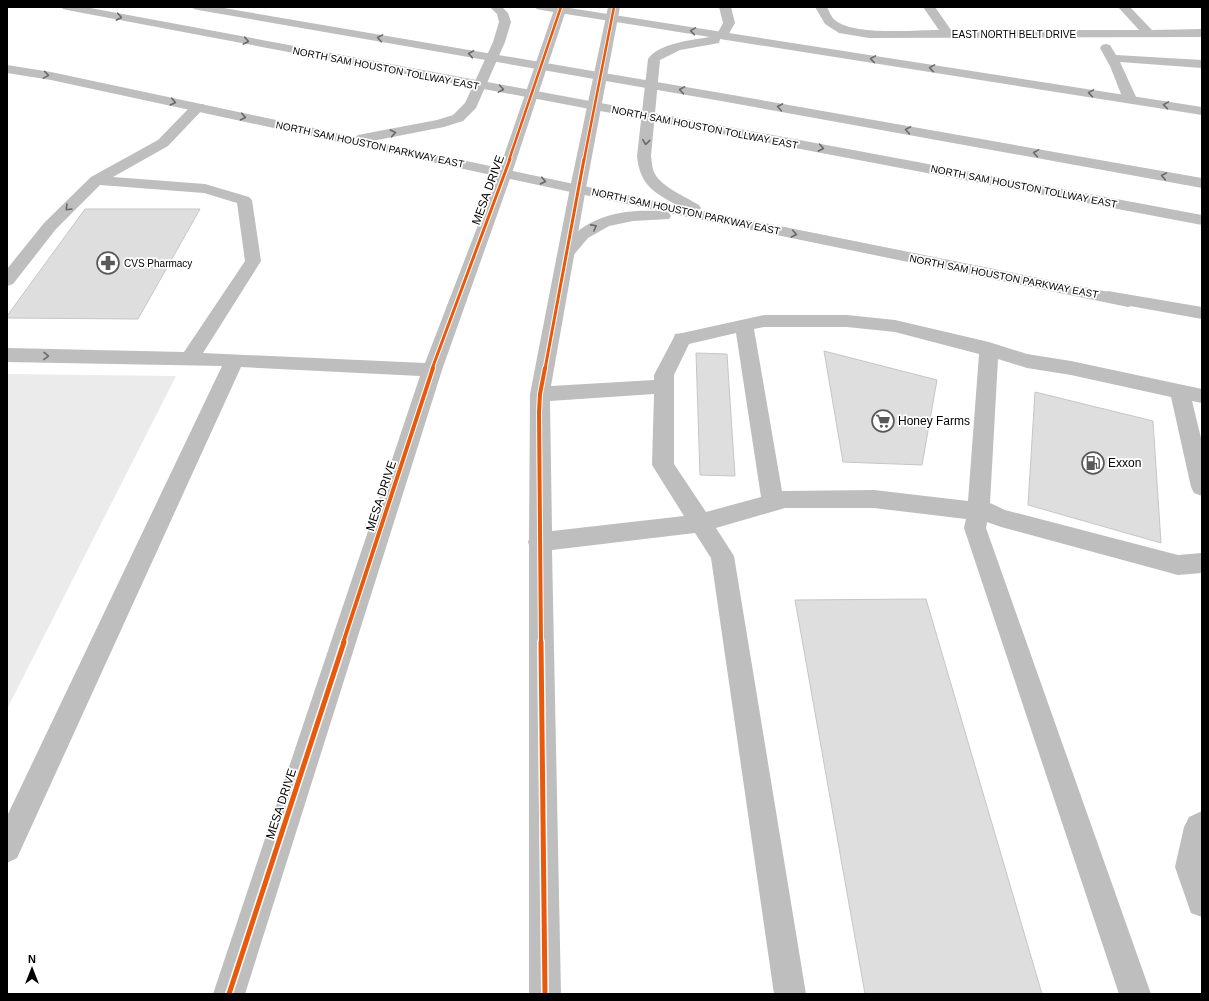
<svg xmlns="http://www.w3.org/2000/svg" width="1209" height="1001" viewBox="0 0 1209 1001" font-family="Helvetica,sans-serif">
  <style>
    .green { fill: #ebebeb }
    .building { fill: #dedede; stroke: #c6c6c6 }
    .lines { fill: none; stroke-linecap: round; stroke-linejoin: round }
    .minor { fill: #bebebe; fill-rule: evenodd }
    .major { fill: #bebebe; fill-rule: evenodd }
    .highway { fill: #bebebe; fill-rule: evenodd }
    .cycleway-far3-casing { stroke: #fff; stroke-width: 4 }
    .cycleway-far2-casing { stroke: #fff; stroke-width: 5 }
    .cycleway-far1-casing { stroke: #fff; stroke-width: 6 }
    .cycleway-casing { stroke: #fff; stroke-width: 8 }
    .cycleway-far3 { stroke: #e8590c; stroke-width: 2.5 }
    .cycleway-far2 { stroke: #e8590c; stroke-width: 3 }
    .cycleway-far1 { stroke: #e8590c; stroke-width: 4 }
    .cycleway { stroke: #e8590c; stroke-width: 5 }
    .oneway { stroke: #686868 }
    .labels { text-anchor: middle; stroke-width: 3.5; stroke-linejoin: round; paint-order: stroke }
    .far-street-label { font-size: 10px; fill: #000; stroke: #fff }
    .far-poi-label { font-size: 10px; fill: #000; stroke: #fff; text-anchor: start }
    .street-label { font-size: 12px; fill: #000; stroke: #fff }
    .poi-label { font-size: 12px; fill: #000; stroke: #fff; text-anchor: start }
  </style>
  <rect width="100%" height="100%" fill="#fff"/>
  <!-- green -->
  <path class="green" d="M7 374 176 376 7 709Z"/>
  <!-- building -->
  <path class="building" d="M85 209H200L138 319 7 318V316Z
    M824 351 937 380 922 465 843 462Z
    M696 353 727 354 735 476 700 475Z
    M1035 392 1153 421 1161 543 1028 505Z
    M926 599 1042 994H865L795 600Z"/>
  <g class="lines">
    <!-- minor -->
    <path class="minor" d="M555 7H567L512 173 442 370 245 994H213L420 376 241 367 17 858 7 863V816L222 366 7 362V348L184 352 245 261 237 203 204 193 100 185 56 229 13 284 7 286V269L44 223 91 177 158 140 193 104H203L205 107 168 146 113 177 205 184 249 197 252 200 261 261 203 353 425 363 498 173Z
      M608 7H620L586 188 551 386 654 380V375L673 339 675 334 682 333 764 315H847L895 320 989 342 1027 354 1071 361 1202 389V403L1192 401 1202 442V496L1194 493 1191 487 1171 397 1071 375 1027 368 998 359 990 503 1005 510 1178 555 1202 553V573L1178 575 1001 527 987 522 986 528 1151 994H1119L964 528 966 519 874 508H785L716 528 734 556 806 994H774L711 558 695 533 552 550 561 994H529V545L528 542 529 539 530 394 570 188ZM764 327H847L895 332 979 354 968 501 874 490 782 491 754 329ZM736 333 761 497 706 512 674 464V375L689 344ZM654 394 652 465 684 516 552 531 550 401Z
      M719 7H731L735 23 726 39H718L716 36 723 23Z
      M815 7H827C829 11 831 17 835 20 853 36 914 30 939 30L923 7H935L951 30H1139L1118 7H1130L1152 30 1202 29V37L869 38 839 33 825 24Z
      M1106 44 1110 45 1116 55 1202 60V68L1120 62 1137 99 1135 102H1125L1123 99 1110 66 1100 48 1102 45Z
      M1202 811V917L1191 913 1175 867 1184 827 1189 817Z"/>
    <!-- major -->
    <path class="major" d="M490 7H502L508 13 511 22 505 42 476 108 463 121 444 127 372 141 678 206C654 192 640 186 637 156L648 59C659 43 692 40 710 37L541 10 537 9 535 7H563L1202 107V115L720 39 719 43 680 50 660 60 651 156C652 162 652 169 655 174 662 187 686 197 699 205L701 208 699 210 1134 297 1137 301 1134 305 1128 307 669 213 671 216 669 219 633 221 609 226 588 238 572 257 566 258 560 257 558 253C582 217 618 209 659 211L51 80 7 73V65L51 72 356 137 358 135 363 134 437 120 453 115 465 103 493 42 499 22 497 14Z"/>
    <!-- highway -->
    <path class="highway" d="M61 7H85L1202 215V225L67 10 63 9Z
      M192 7H218L721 93 1202 178V188L721 101 198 10 194 9Z
      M1108 291 1202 307V319L1102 301 1099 297 1102 293Z"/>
    <!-- cycleway-far3 casing -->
    <g class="cycleway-far3-casing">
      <path id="cycleway-far3" d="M509 160 561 7
        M584 160 614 7"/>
    </g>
    <!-- cycleway-far2 casing -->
    <g class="cycleway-far2-casing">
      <path id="cycleway-far2" d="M432 369 510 159
        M545 369 584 159"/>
    </g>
    <!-- cycleway-far1 casing -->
    <g class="cycleway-far1-casing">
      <path id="cycleway-far1" d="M343 643 433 368
        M541 643 539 412 540 394 545 368"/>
    </g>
    <!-- cycleway casing -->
    <g class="cycleway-casing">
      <path id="cycleway" d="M541 642 545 994
        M229 994 344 642"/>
    </g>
    <!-- cycleway-far3 -->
    <use href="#cycleway-far3" class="cycleway-far3"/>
    <!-- cycleway-far2 -->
    <use href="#cycleway-far2" class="cycleway-far2"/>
    <!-- cycleway-far1 -->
    <use href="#cycleway-far1" class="cycleway-far1"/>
    <!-- cycleway -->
    <use href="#cycleway" class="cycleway"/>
  </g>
  <!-- one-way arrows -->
  <defs><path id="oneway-chevron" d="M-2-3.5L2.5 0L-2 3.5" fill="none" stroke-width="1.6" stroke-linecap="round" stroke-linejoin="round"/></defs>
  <g class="oneway">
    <use href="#oneway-chevron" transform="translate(119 17) rotate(11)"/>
    <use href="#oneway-chevron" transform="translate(693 31) rotate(-171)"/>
    <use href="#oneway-chevron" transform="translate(380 38) rotate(-170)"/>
    <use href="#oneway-chevron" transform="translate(246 41) rotate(11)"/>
    <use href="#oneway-chevron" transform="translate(471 54) rotate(-170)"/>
    <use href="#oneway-chevron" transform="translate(873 59) rotate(-171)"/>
    <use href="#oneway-chevron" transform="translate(932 68) rotate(-171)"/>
    <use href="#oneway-chevron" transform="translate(46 75) rotate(9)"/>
    <use href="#oneway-chevron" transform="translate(501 89) rotate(10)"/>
    <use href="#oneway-chevron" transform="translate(682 90) rotate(-170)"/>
    <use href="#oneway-chevron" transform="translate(1091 93) rotate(-171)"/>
    <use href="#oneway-chevron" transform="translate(173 102) rotate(12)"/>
    <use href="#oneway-chevron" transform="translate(1166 105) rotate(-171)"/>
    <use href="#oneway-chevron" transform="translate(780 107) rotate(-170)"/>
    <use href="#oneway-chevron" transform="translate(243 117) rotate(12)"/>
    <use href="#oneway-chevron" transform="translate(908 130) rotate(-170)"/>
    <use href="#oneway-chevron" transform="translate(393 133) rotate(-11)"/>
    <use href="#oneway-chevron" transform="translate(646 142) rotate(96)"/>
    <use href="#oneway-chevron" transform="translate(821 148) rotate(11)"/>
    <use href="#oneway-chevron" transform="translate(1036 153) rotate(-170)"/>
    <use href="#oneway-chevron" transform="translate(1164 176) rotate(-170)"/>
    <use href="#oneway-chevron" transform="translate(543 181) rotate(12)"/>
    <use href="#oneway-chevron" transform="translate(68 208) rotate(135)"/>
    <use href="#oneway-chevron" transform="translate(594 227) rotate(-28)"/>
    <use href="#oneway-chevron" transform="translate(794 234) rotate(11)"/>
    <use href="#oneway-chevron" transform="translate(46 356) rotate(1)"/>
  </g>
  <!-- icons -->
  <defs>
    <g id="pharmacy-ring" transform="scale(1.15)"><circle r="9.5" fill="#fff" stroke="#595959" stroke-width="1.5"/><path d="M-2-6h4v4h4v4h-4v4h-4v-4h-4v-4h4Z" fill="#595959"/></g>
    <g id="supermarket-ring" transform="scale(1.15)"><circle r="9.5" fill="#fff" stroke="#595959" stroke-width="1.5"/><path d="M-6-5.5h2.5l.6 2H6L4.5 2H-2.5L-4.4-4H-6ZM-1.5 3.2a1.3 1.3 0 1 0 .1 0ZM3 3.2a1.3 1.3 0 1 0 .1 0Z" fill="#595959"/></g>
    <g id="fuel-ring" transform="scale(1.15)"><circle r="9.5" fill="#fff" stroke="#595959" stroke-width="1.5"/><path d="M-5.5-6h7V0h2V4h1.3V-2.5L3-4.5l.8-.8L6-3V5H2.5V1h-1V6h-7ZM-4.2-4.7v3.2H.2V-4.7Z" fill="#595959"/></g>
  </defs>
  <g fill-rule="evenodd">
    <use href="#pharmacy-ring" x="108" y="263"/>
    <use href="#supermarket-ring" x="883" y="421"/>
    <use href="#fuel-ring" x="1093" y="463"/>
  </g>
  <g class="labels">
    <!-- far-street labels -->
    <g class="far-street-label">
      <text x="1014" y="38">EAST NORTH BELT DRIVE</text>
      <text transform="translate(386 68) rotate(11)" y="4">NORTH SAM HOUSTON TOLLWAY EAST</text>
      <text transform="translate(705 127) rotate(11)" y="4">NORTH SAM HOUSTON TOLLWAY EAST</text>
      <text transform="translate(370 144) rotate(12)" y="4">NORTH SAM HOUSTON PARKWAY EAST</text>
      <text transform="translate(1024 186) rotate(11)" y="4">NORTH SAM HOUSTON TOLLWAY EAST</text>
      <text transform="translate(686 211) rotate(12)" y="4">NORTH SAM HOUSTON PARKWAY EAST</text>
      <text transform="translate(1004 276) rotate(11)" y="4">NORTH SAM HOUSTON PARKWAY EAST</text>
    </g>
    <!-- far-poi labels -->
    <g class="far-poi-label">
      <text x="124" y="267">CVS Pharmacy</text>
    </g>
    <!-- street labels -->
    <g class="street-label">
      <text transform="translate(488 190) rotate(-70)" y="4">MESA DRIVE</text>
      <text transform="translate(381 496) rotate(-72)" y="4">MESA DRIVE</text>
      <text transform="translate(281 804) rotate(-72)" y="4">MESA DRIVE</text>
    </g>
    <!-- poi labels -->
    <g class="poi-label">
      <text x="898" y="425">Honey Farms</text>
      <text x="1108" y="467">Exxon</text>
    </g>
  </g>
  <!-- border -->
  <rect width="1209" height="1001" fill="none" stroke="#000000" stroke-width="16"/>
  <!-- north arrow -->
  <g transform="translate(32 969)" stroke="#ffffff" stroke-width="3" paint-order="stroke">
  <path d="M0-3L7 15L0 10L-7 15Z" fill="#000000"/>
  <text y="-6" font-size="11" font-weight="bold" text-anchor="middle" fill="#000000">N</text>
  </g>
</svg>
